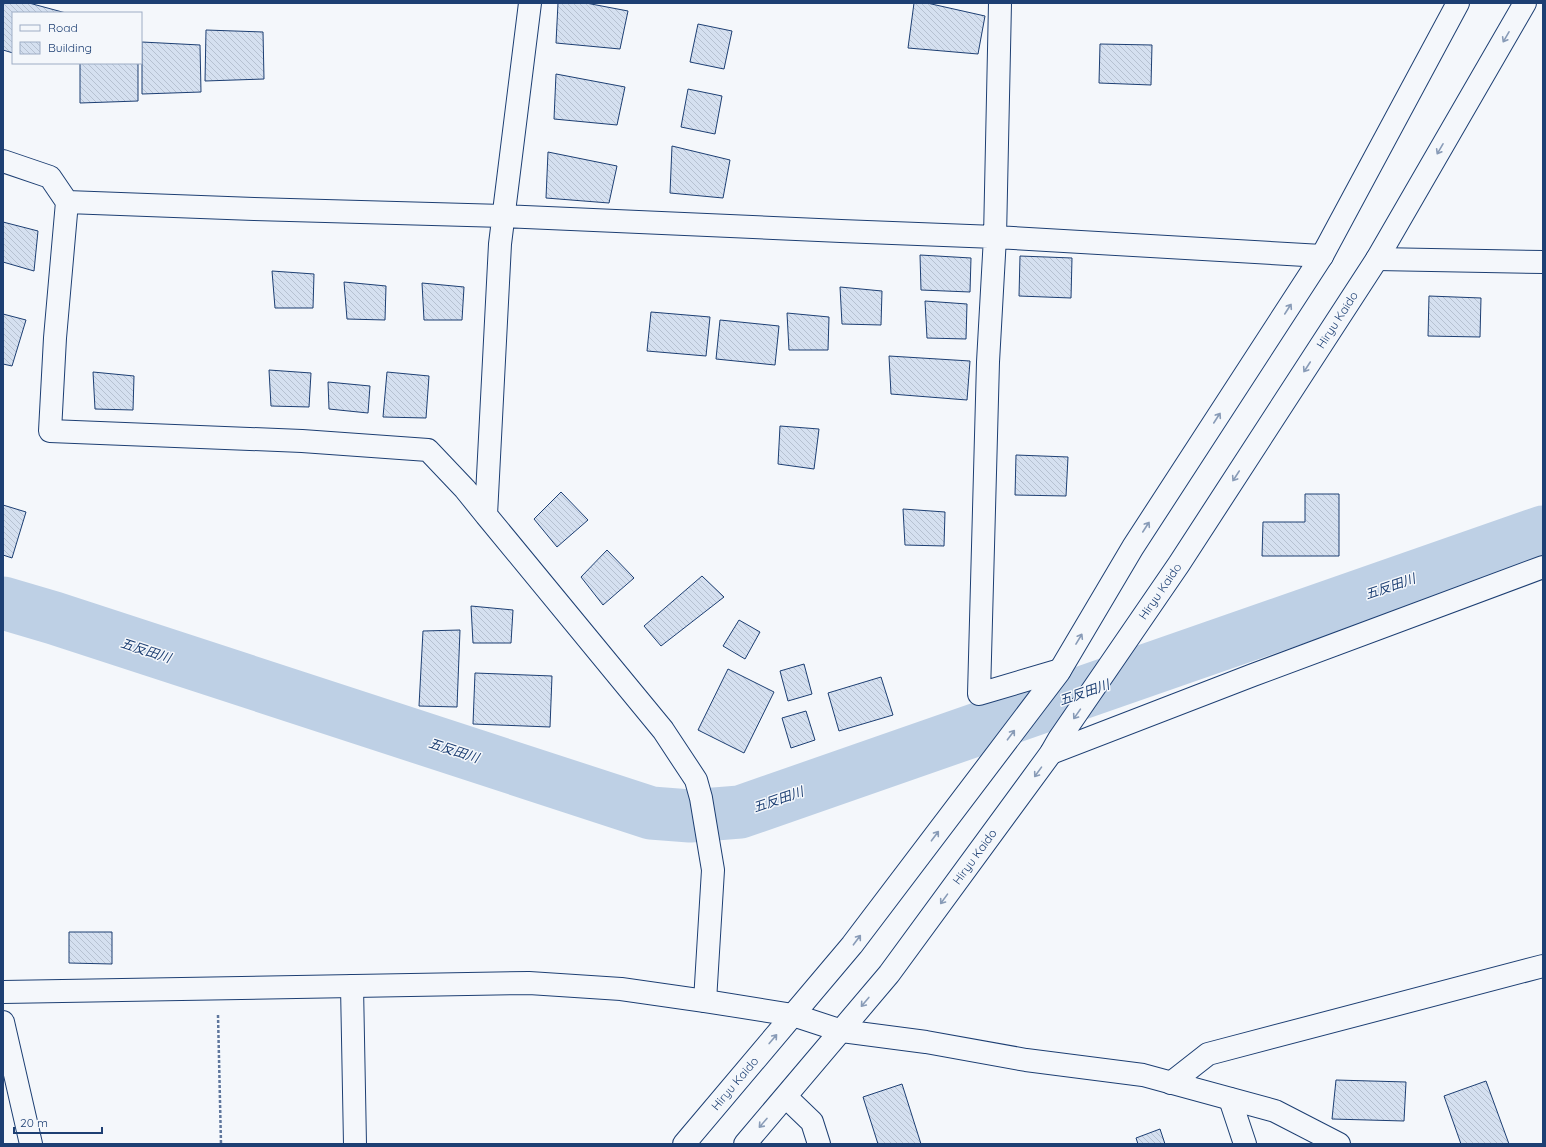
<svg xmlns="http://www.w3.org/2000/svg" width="1546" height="1147" viewBox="0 0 1546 1147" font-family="Quicksand,'Noto Sans JP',sans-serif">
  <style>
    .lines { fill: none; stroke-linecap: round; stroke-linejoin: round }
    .river { stroke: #bed0e5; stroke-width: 53 }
    .building { fill: url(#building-back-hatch); stroke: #1d3f73 }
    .minor-casing { stroke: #1d3f73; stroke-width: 24 }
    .tertiary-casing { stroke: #1d3f73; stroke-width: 24 }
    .trunk-casing { stroke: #1d3f73; stroke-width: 24 }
    .path { stroke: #5e769c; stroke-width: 2.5; stroke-dasharray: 3 2; stroke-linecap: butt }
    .minor { stroke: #f4f7fb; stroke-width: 22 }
    .tertiary { stroke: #f4f7fb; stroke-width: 22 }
    .trunk { stroke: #f4f7fb; stroke-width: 22 }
    .oneway { stroke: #889bb7 }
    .labels { text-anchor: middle; stroke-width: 3; stroke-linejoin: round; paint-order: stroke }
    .street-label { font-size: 12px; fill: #1d3f73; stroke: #f4f7fb }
    .water-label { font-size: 13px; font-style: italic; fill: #1d3f73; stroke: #f4f7fb }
  </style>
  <defs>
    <pattern id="building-back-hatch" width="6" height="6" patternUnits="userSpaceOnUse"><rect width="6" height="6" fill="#d5e0f0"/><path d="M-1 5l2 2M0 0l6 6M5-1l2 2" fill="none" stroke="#b6c1d1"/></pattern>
  </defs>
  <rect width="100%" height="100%" fill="#f4f7fb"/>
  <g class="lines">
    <!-- river -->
    <path class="river" d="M3 603 54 618 651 813 690 816 740 812 1543 532"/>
  </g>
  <!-- building -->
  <path class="building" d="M3 3H29L66 13H13V53L3 50Z
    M558 3H586L628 11 620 49 556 43Z
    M914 3H927L985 16 978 54 908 48Z
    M698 24 732 31 724 69 690 62Z
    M206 30 263 32 264 79 205 81Z
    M142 42 200 45 201 92 142 94Z
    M1100 44 1152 45 1151 85 1099 83Z
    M80 63H138V101L80 103Z
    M556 74 625 87 617 125 554 119Z
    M688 89 722 96 715 134 681 127Z
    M672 146 730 160 723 198 670 193Z
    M548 152 617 166 609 203 546 198Z
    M3 222 38 231 34 271 3 262Z
    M920 255 971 258 970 292 921 290Z
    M1020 256 1072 258 1071 298 1019 296Z
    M272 271 314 274 313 308H275Z
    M344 282 386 286 385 320 347 319Z
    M422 283 464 287 462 320H424Z
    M840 287 882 291 881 325 842 324Z
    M1429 296 1481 298 1480 337 1428 336Z
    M925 301 967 304 966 339 927 338Z
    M651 312 710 317 706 356 647 351Z
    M787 313 829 317 828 350H789Z
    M3 314 26 320 12 366 3 364Z
    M720 320 779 326 775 365 716 359Z
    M889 356 970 361 967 400 891 394Z
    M269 370 311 373 309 407 271 406Z
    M93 372 134 376 133 410 95 409Z
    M387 372 429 376 426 418 383 417Z
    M328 382 370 386 368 413 329 409Z
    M780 426 819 429 814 469 778 464Z
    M1016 455 1068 457 1066 496 1015 495Z
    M561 492 588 520 557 547 534 519Z
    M1305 494H1339V556H1262L1263 522H1305Z
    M3 505 26 512 12 558 3 555Z
    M903 509 945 512 944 546 905 545Z
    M607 550 634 578 603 605 581 577Z
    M702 576 724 597 661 646 644 626Z
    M471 606 513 610 511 643H473Z
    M739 620 760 632 745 659 723 646Z
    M460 630 457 707 419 706 423 631Z
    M804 664 812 694 788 701 780 671Z
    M728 669 774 692 744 753 698 730Z
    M475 673 552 676 550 727 473 724Z
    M881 677 893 715 839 731 828 693Z
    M806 711 815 740 791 748 782 718Z
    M69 932H112V964L69 963Z
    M1336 1080 1406 1082 1404 1121 1332 1119Z
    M1486 1081 1509 1144H1461L1444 1096Z
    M902 1084 921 1144H878L863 1097Z
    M1160 1129 1165 1144H1138L1136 1138Z"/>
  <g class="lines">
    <!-- minor casing -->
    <g class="minor-casing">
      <path id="minor" d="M530 3 500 244 486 515 663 730 696 780 701 798 713 870 705 1001
        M1000 3 995 237 988 362 979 694 1060 670
        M3 161 50 177 67 202 254 209 503 216 841 231 995 237 1322 256
        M67 202 55 338 50 431 302 441 428 450 465 489 486 515
        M1377 259 1543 262
        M1051 753 1253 675 1543 567
        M352 986 355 1144
        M3 1022 31 1144
        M1171 1083 1208 1054 1543 966
        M786 1097 812 1122 819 1144
        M1230 1099 1245 1144"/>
    </g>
    <!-- tertiary casing -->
    <g class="tertiary-casing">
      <path id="tertiary" d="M3 992 529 983 621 989 705 1001 793 1015 842 1031 926 1042 1026 1060 1143 1075 1275 1111 1339 1144"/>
    </g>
    <!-- trunk casing -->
    <g class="trunk-casing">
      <g id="trunk">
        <path id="s1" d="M684 1144 852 945 1059 672 1133 547 1322 256 1458 3"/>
        <path id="s2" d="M745 1144 889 974 1051 753 1059 739 1179 564 1377 259 1525 3"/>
      </g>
    </g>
    <!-- path -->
    <path class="path" d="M218 1015 221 1144"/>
    <!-- minor -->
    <use href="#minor" class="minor"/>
    <!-- tertiary -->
    <use href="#tertiary" class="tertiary"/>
    <!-- trunk -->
    <use href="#trunk" class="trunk"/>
  </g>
  <!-- one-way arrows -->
  <defs><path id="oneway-shaft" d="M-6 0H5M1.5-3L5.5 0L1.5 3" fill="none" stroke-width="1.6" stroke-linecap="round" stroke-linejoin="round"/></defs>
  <g class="oneway">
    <use href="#oneway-shaft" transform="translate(1506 37) rotate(120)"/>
    <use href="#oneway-shaft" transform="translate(1440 149) rotate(120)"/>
    <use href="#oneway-shaft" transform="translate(1288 309) rotate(-57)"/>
    <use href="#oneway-shaft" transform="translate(1307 367) rotate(123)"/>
    <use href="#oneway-shaft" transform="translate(1217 418) rotate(-57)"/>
    <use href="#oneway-shaft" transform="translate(1236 476) rotate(123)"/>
    <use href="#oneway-shaft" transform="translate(1146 527) rotate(-57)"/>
    <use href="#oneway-shaft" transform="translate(1079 639) rotate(-59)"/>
    <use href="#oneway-shaft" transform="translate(1077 714) rotate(125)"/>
    <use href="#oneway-shaft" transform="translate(1011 735) rotate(-53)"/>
    <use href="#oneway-shaft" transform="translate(1038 772) rotate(126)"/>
    <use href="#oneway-shaft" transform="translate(935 836) rotate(-53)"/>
    <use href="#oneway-shaft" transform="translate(944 899) rotate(126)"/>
    <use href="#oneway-shaft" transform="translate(857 940) rotate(-53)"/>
    <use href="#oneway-shaft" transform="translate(865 1002) rotate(130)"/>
    <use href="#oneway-shaft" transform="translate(773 1039) rotate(-50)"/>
    <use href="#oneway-shaft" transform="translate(763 1123) rotate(131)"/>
  </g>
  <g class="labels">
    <!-- street labels -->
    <g class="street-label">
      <text dy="4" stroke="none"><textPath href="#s2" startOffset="1016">Hiryu Kaido</textPath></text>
      <text dy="4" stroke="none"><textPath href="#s2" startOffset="692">Hiryu Kaido</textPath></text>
      <text dy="4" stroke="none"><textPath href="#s2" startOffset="368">Hiryu Kaido</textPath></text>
      <text dy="4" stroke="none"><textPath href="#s1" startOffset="79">Hiryu Kaido</textPath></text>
    </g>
    <!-- water labels -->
    <g class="water-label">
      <text transform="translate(1390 586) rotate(-19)" y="5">五反田川</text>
      <text transform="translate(146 650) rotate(18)" y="5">五反田川</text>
      <text transform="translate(1084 692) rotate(-19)" y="5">五反田川</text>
      <text transform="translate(454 750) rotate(18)" y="5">五反田川</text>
      <text transform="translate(778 799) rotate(-19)" y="5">五反田川</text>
    </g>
  </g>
  <!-- border -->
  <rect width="1546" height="1147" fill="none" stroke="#1d3f73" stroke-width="8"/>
  <!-- legend -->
  <rect x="12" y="12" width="130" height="52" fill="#f4f7fb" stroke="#9eadc5"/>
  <rect x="20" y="25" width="20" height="6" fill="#f4f7fb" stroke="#9eadc5"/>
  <text x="48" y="32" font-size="12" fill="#1d3f73">Road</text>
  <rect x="20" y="42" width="20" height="12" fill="url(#building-back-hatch)" stroke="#9eadc5"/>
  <text x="48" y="52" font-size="12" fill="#1d3f73">Building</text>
  <!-- scale -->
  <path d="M14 1127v6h88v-6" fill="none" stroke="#1d3f73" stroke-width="2"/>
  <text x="20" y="1127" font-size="12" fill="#1d3f73" stroke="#f4f7fb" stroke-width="3" paint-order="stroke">20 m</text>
</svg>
